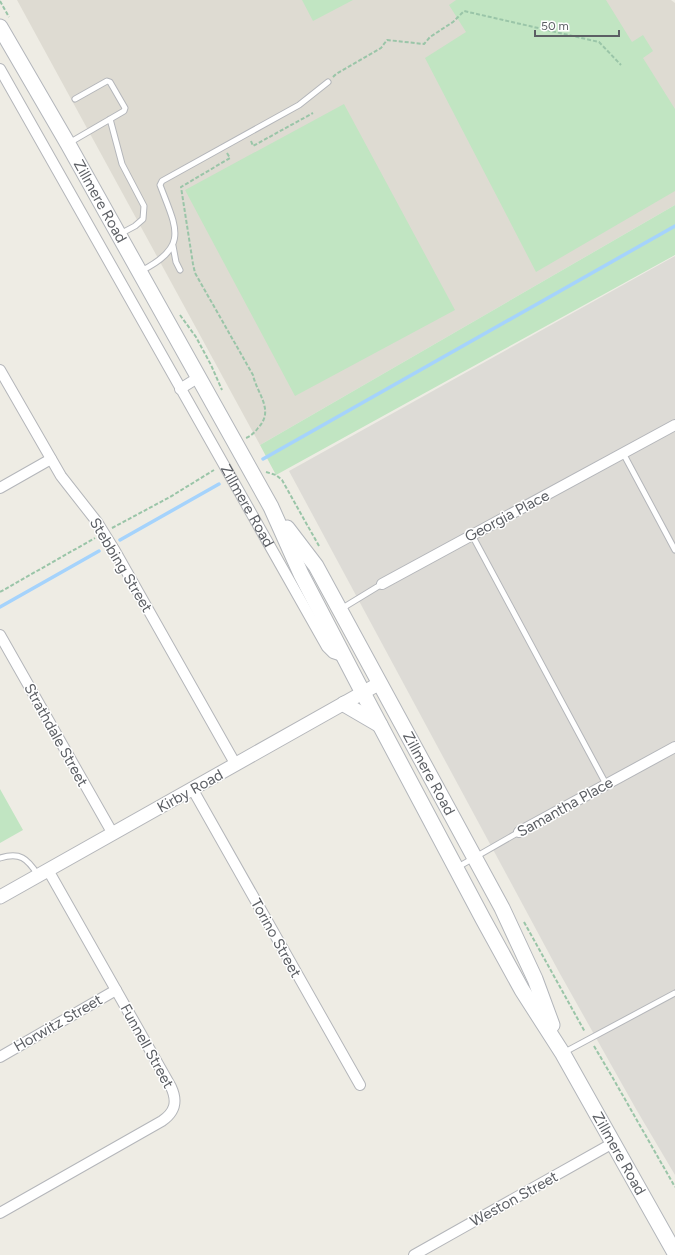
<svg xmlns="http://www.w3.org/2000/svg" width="675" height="1255" viewBox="0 0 675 1255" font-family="Figtree,sans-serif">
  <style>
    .industrial { fill: #dddbd6 }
    .education { fill: #dedbd2 }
    .green { fill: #c1e5c2 }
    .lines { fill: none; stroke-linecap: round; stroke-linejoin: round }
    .stream { stroke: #a5d3fc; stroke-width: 3.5 }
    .service-casing { stroke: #b4b6ba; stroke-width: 7 }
    .minor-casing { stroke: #b4b6ba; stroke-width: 12 }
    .tertiary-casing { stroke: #b4b6ba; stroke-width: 15 }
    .secondary-casing { stroke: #b3b6bb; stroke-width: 17 }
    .path { stroke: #9ac5a8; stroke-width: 2; stroke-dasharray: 4 2; stroke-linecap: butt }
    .service { stroke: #fff; stroke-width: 5 }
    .minor { stroke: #fff; stroke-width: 10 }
    .tertiary { stroke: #fff; stroke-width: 13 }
    .secondary { stroke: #fff; stroke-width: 15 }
    .labels { text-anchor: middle; stroke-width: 3; stroke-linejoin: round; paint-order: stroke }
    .street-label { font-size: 15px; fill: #5c5f64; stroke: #fff }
  </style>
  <rect width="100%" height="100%" fill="#eeece4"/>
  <!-- industrial -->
  <path class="industrial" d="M675 256V1175L636 1109 559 972 289 471Z"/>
  <!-- education -->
  <path class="education" d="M17 0H671L675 3V205L260 445Z"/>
  <!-- green -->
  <path class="green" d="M302 0H353L313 21Z
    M456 0H606L632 42 643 35 653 51 643 58 675 109V191L536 272 425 58 466 32 449 5Z
    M344 104 455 310 295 396 185 190Z
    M675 205V255L276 475 260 445Z
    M0 789 23 830 0 843Z"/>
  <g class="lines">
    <!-- stream -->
    <path class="stream" d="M263 459 675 226
      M120 540 219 484
      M0 607 99 551"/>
    <!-- service casing -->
    <g class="service-casing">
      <path id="service" d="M110 119 122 164 144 206 143 219 135 226 120 234
        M69 143 124 111 125 108 110 82 107 81 75 99
        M173 246 176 262 180 270
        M141 271C190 246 176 228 160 185L162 181 299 105 328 82
        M623 453 675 550
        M472 535 606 784
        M341 609 382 584
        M0 858C20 852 27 858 38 875
        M458 867 519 832
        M563 1053 675 993"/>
    </g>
    <!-- minor casing -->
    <g class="minor-casing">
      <g id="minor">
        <path id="s1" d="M0 69 327 647 333 653 345 657"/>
        <path d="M0 370 61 476 97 522 115 551 236 765"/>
        <path d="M180 389 199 377"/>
        <path d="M0 488 51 459"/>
        <path d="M382 584 675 425"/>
        <path d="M0 635 113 834"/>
        <path d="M193 790 360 1085"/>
        <path d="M519 832 675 747"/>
        <path d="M0 1057 116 990"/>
        <path d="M0 1213 162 1121C175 1112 178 1102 171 1087L48 870"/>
        <path d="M414 1255 613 1143"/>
      </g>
    </g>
    <!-- tertiary casing -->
    <g class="tertiary-casing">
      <path id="tertiary" d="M0 897 380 683"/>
    </g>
    <!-- secondary casing -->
    <g class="secondary-casing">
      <g id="secondary">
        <path id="s2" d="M0 27 68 144 271 507 301 574 363 693 483 919 522 990 563 1054 675 1253"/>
        <path id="s3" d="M287 528 316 566 502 908 535 979 552 1025"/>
        <path d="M344 704 380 725"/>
      </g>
    </g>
    <!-- path -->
    <path class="path" d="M0 1 9 17
      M333 77 336 74 381 48 387 40 424 44 430 37 453 22 464 11 599 42 621 65
      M251 141 253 146 313 113
      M227 153 230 158 181 187 193 264 195 273 253 375C257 394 275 410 258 428 255 432 251 436 246 438
      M180 315 196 337 211 365 222 390
      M266 472 276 475 282 480 319 546
      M112 528 170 497 214 470
      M0 592 95 538
      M524 922 585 1032
      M594 1046 614 1080 675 1187"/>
    <!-- service -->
    <use href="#service" class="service"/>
    <!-- minor -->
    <use href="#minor" class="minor"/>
    <!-- tertiary -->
    <use href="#tertiary" class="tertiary"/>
    <!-- secondary -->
    <use href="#secondary" class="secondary"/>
  </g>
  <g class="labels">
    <!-- street labels -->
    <g class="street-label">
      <text dy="5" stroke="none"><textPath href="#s2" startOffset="201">Zillmere Road</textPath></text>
      <text dy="5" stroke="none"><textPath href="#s1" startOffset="502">Zillmere Road</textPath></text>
      <text transform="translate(507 516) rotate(-28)" y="5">Georgia Place</text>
      <text transform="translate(121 565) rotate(59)" y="5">Stebbing Street</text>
      <text transform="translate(56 735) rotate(61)" y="5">Strathdale Street</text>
      <text dy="5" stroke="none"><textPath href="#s3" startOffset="284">Zillmere Road</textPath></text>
      <text transform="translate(190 791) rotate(-29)" y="5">Kirby Road</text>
      <text transform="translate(565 807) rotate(-29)" y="5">Samantha Place</text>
      <text transform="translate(276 938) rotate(61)" y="5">Torino Street</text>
      <text transform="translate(58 1023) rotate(-30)" y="5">Horwitz Street</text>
      <text transform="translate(147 1046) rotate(61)" y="5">Funnell Street</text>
      <text dy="5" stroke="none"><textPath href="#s2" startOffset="1286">Zillmere Road</textPath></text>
      <text transform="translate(514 1199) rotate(-29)" y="5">Weston Street</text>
    </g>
  </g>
  <!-- scale -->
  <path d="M535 30v6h84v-6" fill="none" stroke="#5c5f64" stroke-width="2"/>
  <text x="541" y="30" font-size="12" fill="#5c5f64" stroke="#ffffff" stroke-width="3" paint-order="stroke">50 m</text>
</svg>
